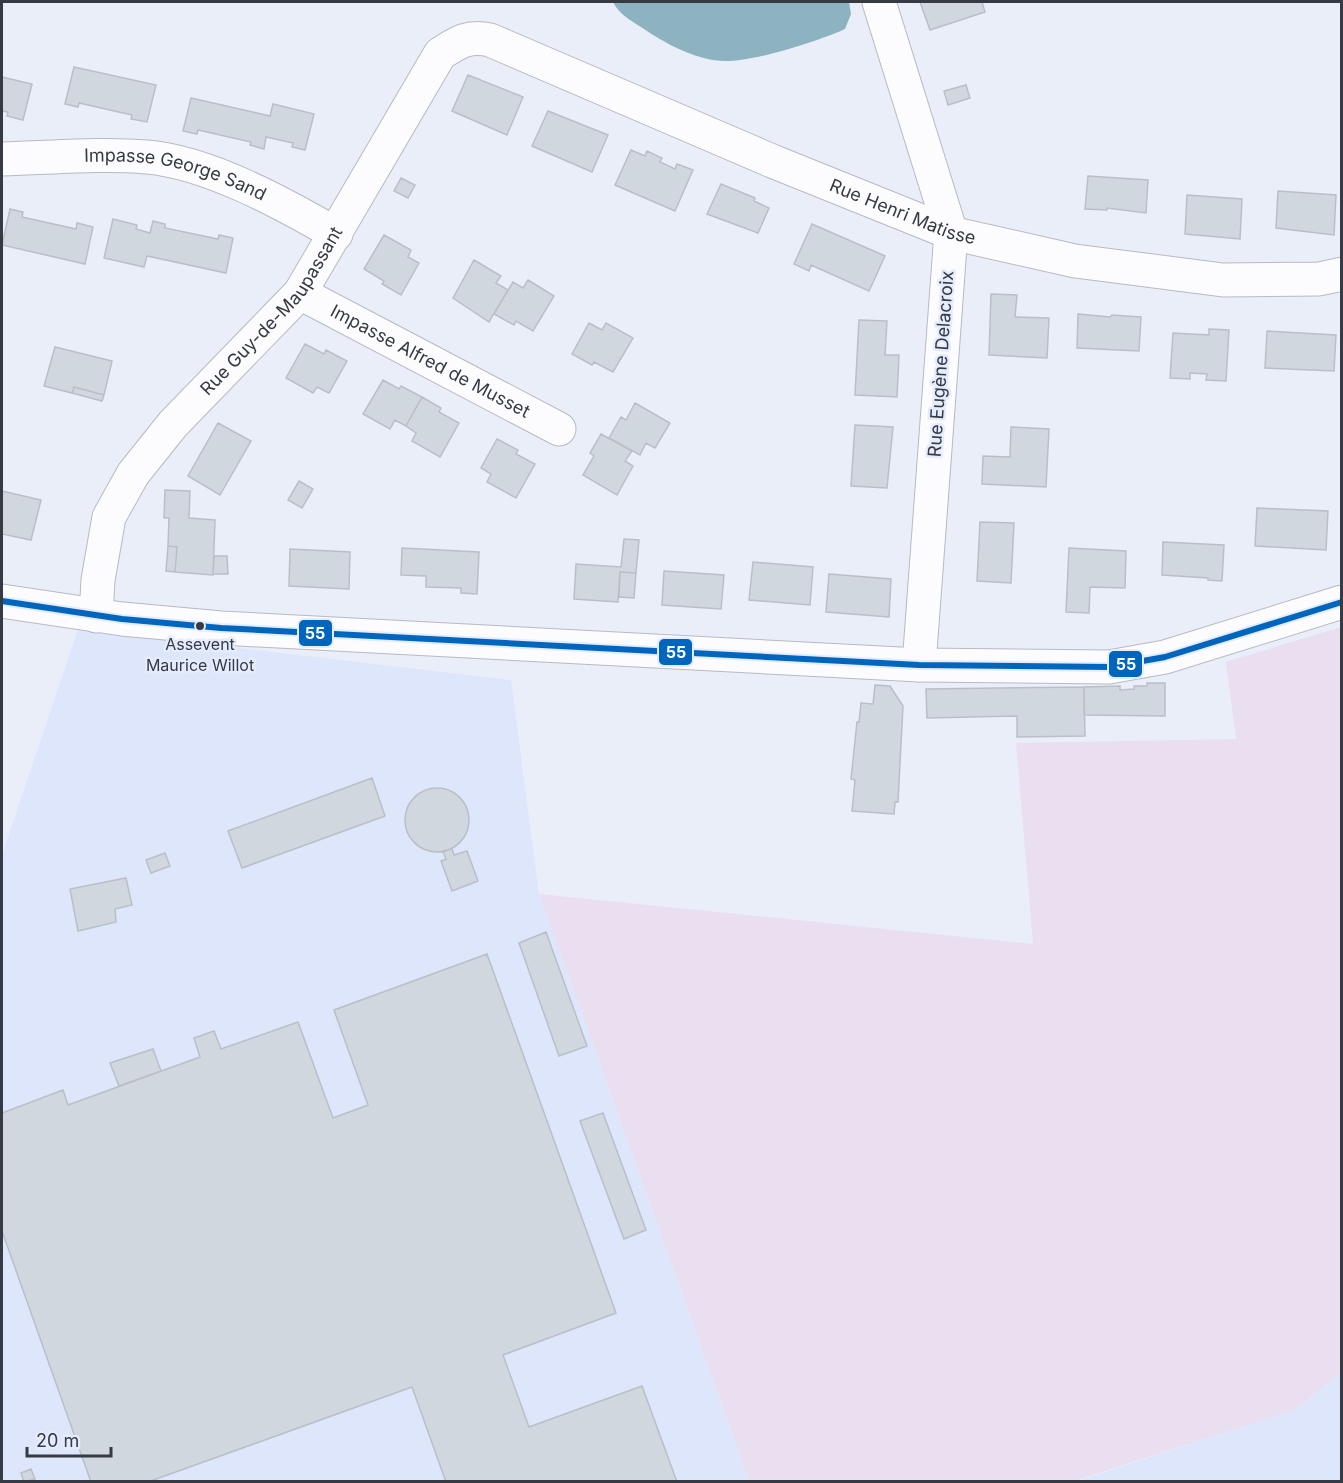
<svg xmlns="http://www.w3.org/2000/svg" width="1343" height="1483" viewBox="0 0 1343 1483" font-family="Inter,sans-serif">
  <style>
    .built { fill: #dde6fb }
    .green { fill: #e9dff0 }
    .water { fill: #8cb3bf }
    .building { fill: #d1d7df; stroke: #babfc7; stroke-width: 1.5 }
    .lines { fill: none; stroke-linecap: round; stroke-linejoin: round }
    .minor-casing { stroke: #b7bac3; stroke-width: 35 }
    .minor { stroke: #fcfcfe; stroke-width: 33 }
    .bus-1-casing { stroke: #e4ecfe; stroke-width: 10 }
    .bus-1 { stroke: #0065bd; stroke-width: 6 }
    .bus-dot { fill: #363a43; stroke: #e4ecfe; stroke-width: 2 }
    .labels { text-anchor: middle; stroke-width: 5; stroke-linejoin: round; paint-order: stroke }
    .bus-label { font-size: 16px; fill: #363a43; stroke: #e4ecfe }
    .street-label { font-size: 18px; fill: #363a43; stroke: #e4ecfe }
    .line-badge { stroke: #e4ecfe; stroke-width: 2 }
    .badge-label { font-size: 16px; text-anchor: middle; font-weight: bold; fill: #fff }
  </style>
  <rect width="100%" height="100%" fill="#eaeef8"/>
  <!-- built -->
  <path class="built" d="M78 629 511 680 539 894 749 1481 2 1482V855Z
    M1341 1372V1481L1074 1482 1295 1410Z"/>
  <!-- green -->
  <path class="green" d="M1341 627V1372L1295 1410 1074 1481H749L539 894 1033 944 1016 743 1236 739 1226 662Z"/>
  <!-- water -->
  <path class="water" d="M613 2H849L851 14 845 29C816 42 756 61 725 61 699 61 668 45 647 31 634 22 620 16 613 2Z"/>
  <!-- building -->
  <path class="building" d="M920 2H982L985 12 930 30Z
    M74 67 156 85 147 122 131 119 132 115 79 103 78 107 65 104Z
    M468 75 523 97 507 135 452 111Z
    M2 77 32 84 23 120 7 116 8 112 2 111Z
    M966 85 970 98 948 105 944 91Z
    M191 98 270 116 273 104 314 114 305 150 292 147 293 143 266 137 264 149 250 145 251 142 198 130 197 134 183 131Z
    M548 111 608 135 592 172 532 146Z
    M631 150 645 156 647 151 662 158 660 162 675 169 677 164 693 170 675 211 615 185Z
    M1088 176 1148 180 1146 213 1107 208V210L1085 209Z
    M401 178 415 185 408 198 394 191Z
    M721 184 755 198 754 201 769 208 758 233 707 214Z
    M1278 191 1336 195 1334 235 1276 228Z
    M1187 195 1242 199 1240 239 1185 234Z
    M10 209 23 212 22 217 76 229 77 223 93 227 85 264 2 245Z
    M113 219 137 225 136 229 150 233 153 221 165 224V228L218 239 219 235 233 238 226 273 147 256 144 267 104 258Z
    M812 224 885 256 869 291 811 265 809 271 794 264Z
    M384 235 411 250 408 257 419 263 401 295 382 284 384 281 364 269Z
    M474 260 501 276 496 283 508 290 489 322 453 298Z
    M528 280 554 296 533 331 516 321 514 325 494 314 513 282 523 288Z
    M991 294 1017 295 1015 317 1049 318 1047 358 989 355Z
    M1078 314 1110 317 1112 315 1141 317 1139 351 1077 348Z
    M859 320 887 321 885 355H899L897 397 855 395Z
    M589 323 602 330 606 323 633 338 613 372 594 362 592 365 572 354Z
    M1209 329 1229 330 1226 381 1206 380 1207 374 1190 373V379L1170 378 1173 333 1209 335Z
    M1267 331 1336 335 1334 371 1265 368Z
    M305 344 324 354 326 350 347 361 329 393 317 387 313 393 286 378Z
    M55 347 112 361 104 395 74 387 72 393 44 386Z
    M383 380 399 389 401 386 422 397 406 426 395 420 390 429 363 414Z
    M74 387 104 395 102 401 72 393Z
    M422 397 441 408 439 412 459 423 440 457 412 441 416 433 406 426Z
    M635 403 670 423 655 448 646 443 640 455 609 438 621 417 626 420Z
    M218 423 251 441 220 495 188 476Z
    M855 425 893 427 887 488 851 486Z
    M1011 427 1049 429 1046 487 982 484 983 456 1010 457Z
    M601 434 632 451 625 461 633 466 617 495 583 475 594 456 590 453Z
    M497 439 518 450 516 454 535 464 516 498 487 482 491 474 481 468Z
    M299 481 313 489 302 508 288 500Z
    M165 490 190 491 189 518 215 520 213 575 175 572 177 547 168 546 169 518H164Z
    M2 491 41 500 31 540 2 534Z
    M1257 508 1328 511 1326 550 1255 546Z
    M980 522 1014 523 1011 583 977 581Z
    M624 539 639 540 636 573 620 572 618 602 574 599 576 564 621 567Z
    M1163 542 1224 545 1222 581 1208 580V578L1162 575Z
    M168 546 177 547 175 572 166 571Z
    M402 548 479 552 477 594 461 593V588L426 587V576L401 575Z
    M1069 548 1126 551 1125 588 1090 587 1089 613 1066 612Z
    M290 549 350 552 349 589 289 586Z
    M214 556H227L228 574H213Z
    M753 562 813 567 810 605 749 600Z
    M664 571 724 575 721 609 662 605Z
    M620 572 636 573 634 598 619 597Z
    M829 574 891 579 889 617 826 612Z
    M1147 683H1165V716L1084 715V687L1120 686V690L1134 689V686H1147Z
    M875 685 890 686 903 706 898 802H895L894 814 852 811 855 780 851 779 857 722H859L861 703 873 704Z
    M1084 687 1085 736 1017 737V716L927 718 926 689Z
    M372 778 385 816 242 868 228 831Z
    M405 820a32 32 0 1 1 64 0a32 32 0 1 1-64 0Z
    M452 849 454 855 467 851 478 881 452 891 441 861 446 859 443 851Z
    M165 853 170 866 151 873 146 860Z
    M126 878 132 905 115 909 116 922 78 931 70 889Z
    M546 932 587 1046 559 1056 519 943Z
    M487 954 616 1313 503 1355 529 1427 642 1386 677 1482H446L412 1387 148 1482H91L2 1231V1113L63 1090 68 1105 200 1057 194 1038 214 1031 221 1049 298 1022 333 1118 368 1105 334 1010Z
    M153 1049 161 1071 119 1086 110 1063Z
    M603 1113 646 1230 624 1239 580 1121Z
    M31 1469 35 1479 24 1482 21 1473Z"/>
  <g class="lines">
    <!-- minor casing -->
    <g class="minor-casing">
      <g id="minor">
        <path d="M879 2 951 233 919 665"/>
        <path id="s1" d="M2 159C50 158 99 153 147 157 208 162 284 204 336 234"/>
        <path id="s2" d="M300 293 559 429"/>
        <path d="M2 601 122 619 221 628 919 665 1109 667 1165 657 1342 602"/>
        <path id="s3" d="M96 616 98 580 109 517 133 474 173 424 300 293 440 54C458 42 469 35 490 40L772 161 951 233 1075 261 1223 280 1319 279 1342 274"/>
      </g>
    </g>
    <!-- minor -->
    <use href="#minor" class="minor"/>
    <!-- bus-1 casing -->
    <g class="bus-1-casing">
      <path id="bus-1" d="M2 601 122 619 221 628 919 665 1109 667 1165 657 1342 602"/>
    </g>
    <!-- bus-1 -->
    <use href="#bus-1" class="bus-1"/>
  </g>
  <!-- markers -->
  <circle class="bus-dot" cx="200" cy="626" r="5"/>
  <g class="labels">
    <!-- bus labels -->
    <g class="bus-label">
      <text x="200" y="650">Assevent<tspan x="200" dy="21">Maurice Willot</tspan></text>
    </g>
    <!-- street labels -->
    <g class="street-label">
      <text dy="6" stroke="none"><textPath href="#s1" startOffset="176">Impasse George Sand</textPath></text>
      <text dy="6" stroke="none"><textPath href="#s3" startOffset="1174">Rue Henri Matisse</textPath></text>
      <text dy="6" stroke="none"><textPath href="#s3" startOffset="364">Rue Guy-de-Maupassant</textPath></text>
      <text dy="6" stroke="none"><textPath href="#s2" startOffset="147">Impasse Alfred de Musset</textPath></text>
      <text transform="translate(941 364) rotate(-86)" y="6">Rue Eugène Delacroix</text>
    </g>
  </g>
  <g class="line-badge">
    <rect x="298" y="619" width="35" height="28" rx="6" fill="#0065bd"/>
    <rect x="658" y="638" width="35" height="28" rx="6" fill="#0065bd"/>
    <rect x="1108" y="650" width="35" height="28" rx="6" fill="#0065bd"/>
  </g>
  <g class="badge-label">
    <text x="315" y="639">55</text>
    <text x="676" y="658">55</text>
    <text x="1126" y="670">55</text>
  </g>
  <!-- border -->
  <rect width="1343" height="1483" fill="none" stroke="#363a43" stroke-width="6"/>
  <!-- scale -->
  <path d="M27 1447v9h84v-9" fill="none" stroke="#363a43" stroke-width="3"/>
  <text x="36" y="1447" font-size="18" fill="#363a43" stroke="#e4ecfe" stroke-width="4.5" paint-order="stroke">20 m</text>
</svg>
